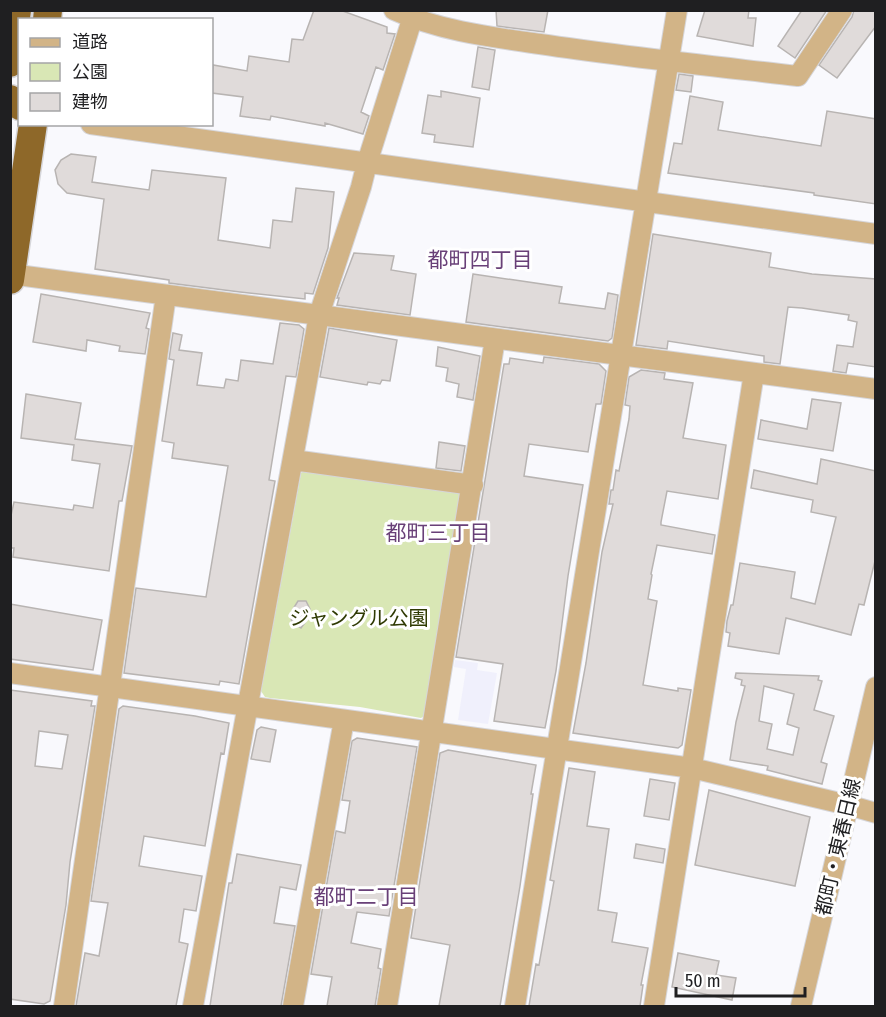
<svg xmlns="http://www.w3.org/2000/svg" width="886" height="1017" viewBox="0 0 886 1017" font-family="'Fira Sans Condensed','Noto Sans JP',sans-serif">
  <style>
    .built { fill: #f0f0fc }
    .green { fill: #d9e7b5 }
    .building { fill: #e0dbda; stroke: #b8b4b2; stroke-width: 1.5; fill-rule: evenodd }
    .lines { fill: none; stroke-linecap: round; stroke-linejoin: round }
    .minor-casing { stroke: #d6d6da; stroke-width: 22 }
    .highway-casing { stroke: #d6d6da; stroke-width: 31 }
    .minor { stroke: #d2b487; stroke-width: 20 }
    .highway { stroke: #8e6829; stroke-width: 28 }
    .labels { text-anchor: middle; stroke-width: 6; stroke-linejoin: round; paint-order: stroke }
    .park-label { font-size: 20px; fill: #2f3a03; stroke: #fff }
    .street-label { font-size: 20px; fill: #1f1f21; stroke: #fff }
    .neighbourhood-label { font-size: 21px; fill: #694078; stroke: #fff }
  </style>
  <rect width="100%" height="100%" fill="#f9f9fd"/>
  <!-- built -->
  <path class="built" d="M455 660 478 663 477 670 497 673 488 724 458 720 466 669 454 667Z"/>
  <!-- green -->
  <path class="green" d="M308 469 458 491 463 497 428 713 421 718 360 707 270 698 265 697 261 691 301 473Z"/>
  <!-- building -->
  <path class="building" d="M314 10H340L387 27V33L395 34 383 70 376 67 361 112 369 116 363 134 325 123V126L271 116 270 120 240 116 243 97 212 93 213 65 247 71 249 56 289 62 292 39 303 40Z
    M496 10H548L544 32 497 26Z
    M705 10H749L748 18H756L753 46 697 36Z
    M802 10H827L795 58 778 46Z
    M854 10H876V26L837 78 819 65 852 17Z
    M478 47 495 50 489 90 472 87Z
    M679 74 693 76 691 92 676 90Z
    M441 91 480 98 473 147 434 142 435 135 422 133 428 95 441 97Z
    M690 96 723 102 718 130 821 146 827 111 876 119V204L814 195V193L668 173 674 143 682 144Z
    M71 154 96 157 92 182 149 190 152 170 226 178 218 240 270 248 273 220 292 222 296 188 334 192 328 248 313 294 305 293V299L240 292 169 283V280L95 269 104 199 67 193 58 184 55 170 61 160Z
    M653 234 771 253 769 267 812 274 876 279V367L848 363 846 373 833 371 837 345 853 347 857 322 848 320 849 315 802 308 788 307 780 364 764 362V356L668 341 667 349 636 345Z
    M354 253 394 256 391 270 416 274 410 315 337 305 339 298H337Z
    M473 274 562 287 559 303 605 309 608 293 618 295 612 338 608 341 466 322Z
    M41 294 150 313 146 328 149 329 145 354 119 351 120 346 87 340 86 351 33 342Z
    M280 323 299 325 304 329 296 377 286 376 269 480 275 481 239 684 220 681 219 685 124 673 136 588 206 597 228 466 172 458 174 443 162 441 174 360 169 359 173 333 182 335 179 350 202 353 197 385 224 388 226 379 238 381 241 360 273 364Z
    M329 328 397 340 390 381 382 380 380 384 368 382 367 385 320 377Z
    M438 347 480 356 473 400 457 397 459 384 446 381 448 368 436 366Z
    M544 357 599 364 606 371 601 404H596L588 452 529 444 524 476 583 485 568 576 556 671 545 728 494 721 503 664 456 657 504 364H509L510 358 543 363Z
    M641 370 665 373 664 379 693 383 683 438 726 445 718 499 667 491 661 522V525L715 535 712 554 657 545 651 574 652 575 648 599 657 601 643 685 678 691V688L691 690 682 745 678 748 573 733 586 663 602 552 613 504H609L611 490H613L616 470 619 471 629 419 630 406 625 405 629 377Z
    M26 394 81 403 75 439 132 446 122 501H119L109 571 13 557 14 548H10V520L14 502 73 510 74 505 93 508 100 464 72 460 74 445 21 438Z
    M812 399 841 403 833 451 758 439 761 420 807 429Z
    M439 442 465 446 461 471 436 468Z
    M821 459 876 471V557L864 605 859 604 851 635 786 618 779 654 728 646 730 633 726 632 727 621 731 605H733L740 563 795 572 791 598 815 604 836 517 811 512 813 500 751 488 754 470 817 484Z
    M298 601H306L310 609 307 620 301 628 292 622 291 618 293 609Z
    M10 604 102 620 93 670 10 659Z
    M736 673 819 676 818 680 822 681 814 710 834 716 821 762 827 764 822 784 767 770 768 766 730 760 736 722 745 686 741 685 742 680 735 678ZM764 686 794 694 787 724 799 728 793 755 767 749 772 724 759 721Z
    M10 690 92 701 91 706H95L70 862 66 905 50 1001 44 1004 10 999ZM39 731 68 735 62 769 35 766Z
    M123 706 195 716 229 723 224 754 221 753 205 846 144 836 139 866 202 876 196 911 184 909 179 942 188 944 176 1006H76L85 953 99 956 108 903 91 901 119 709Z
    M261 727 276 730 270 762 251 759 257 730Z
    M357 738 417 747 389 916 357 912 351 943 381 949 378 968 381 969 375 1006H327L332 977 311 974 336 831 345 833 350 801 342 800 352 741Z
    M448 750 536 765 531 794H533L520 886 500 1006H439L450 945 411 938 440 753Z
    M569 768 595 772 587 826 609 829 598 910 617 913 612 942 648 948 641 985H643L640 1006H529L536 964 539 965 554 881 550 880Z
    M650 779 675 783 669 820 644 816Z
    M709 790 810 817 795 886 695 865Z
    M636 844 665 849 663 863 634 858Z
    M237 854 301 865 296 890 280 887 274 923 295 926 281 1006H210L229 883H232Z
    M678 953 719 961 716 975 736 978 732 1000 672 987Z"/>
  <g class="lines">
    <!-- minor casing -->
    <g class="minor-casing">
      <path id="minor" d="M394 10C440 31 490 37 540 44 626 57 712 66 798 76L842 10
        M91 124 876 234
        M10 274 876 389
        M293 460 473 485
        M10 673 692 768 848 805 876 813
        M64 1006 166 295
        M193 1006 319 315 361 187 367 163 415 10
        M293 1006 344 720
        M387 1006 495 339
        M515 1006 677 10
        M654 1006 754 373
        M801 1006 876 687"/>
    </g>
    <!-- highway casing -->
    <g class="highway-casing">
      <path id="highway" d="M47 20 48 10
        M10 63 17 10
        M10 99 20 106
        M10 280 33 124"/>
    </g>
    <!-- minor -->
    <use href="#minor" class="minor"/>
    <!-- highway -->
    <use href="#highway" class="highway"/>
  </g>
  <g class="labels">
    <!-- park labels -->
    <g class="park-label">
      <text x="359" y="625">ジャングル公園</text>
    </g>
    <!-- street labels -->
    <g class="street-label">
      <text transform="translate(838 847) rotate(-77)" y="7">都町・東春日線</text>
    </g>
    <!-- neighbourhood labels -->
    <g class="neighbourhood-label">
      <text x="480" y="267">都町四丁目</text>
      <text x="438" y="540">都町三丁目</text>
      <text x="366" y="904">都町二丁目</text>
    </g>
  </g>
  <!-- border -->
  <rect width="886" height="1017" fill="none" stroke="#1f1f21" stroke-width="24"/>
  <!-- legend -->
  <rect x="18" y="18" width="195" height="108" fill="#ffffff" stroke="#a5a5a6" stroke-width="1.5"/>
  <rect x="30" y="38" width="30" height="9" fill="#d2b487" stroke="#a5a5a6" stroke-width="1.5"/>
  <text x="72" y="48" font-size="18" fill="#1f1f21">道路</text>
  <rect x="30" y="63" width="30" height="18" fill="#d9e7b5" stroke="#a5a5a6" stroke-width="1.5"/>
  <text x="72" y="78" font-size="18" fill="#1f1f21">公園</text>
  <rect x="30" y="93" width="30" height="18" fill="#e0dbda" stroke="#a5a5a6" stroke-width="1.5"/>
  <text x="72" y="108" font-size="18" fill="#1f1f21">建物</text>
  <!-- scale -->
  <path d="M676 987v9h129v-9" fill="none" stroke="#1f1f21" stroke-width="3"/>
  <text x="685" y="987" font-size="18" fill="#1f1f21" stroke="#ffffff" stroke-width="4.5" paint-order="stroke">50 m</text>
</svg>
